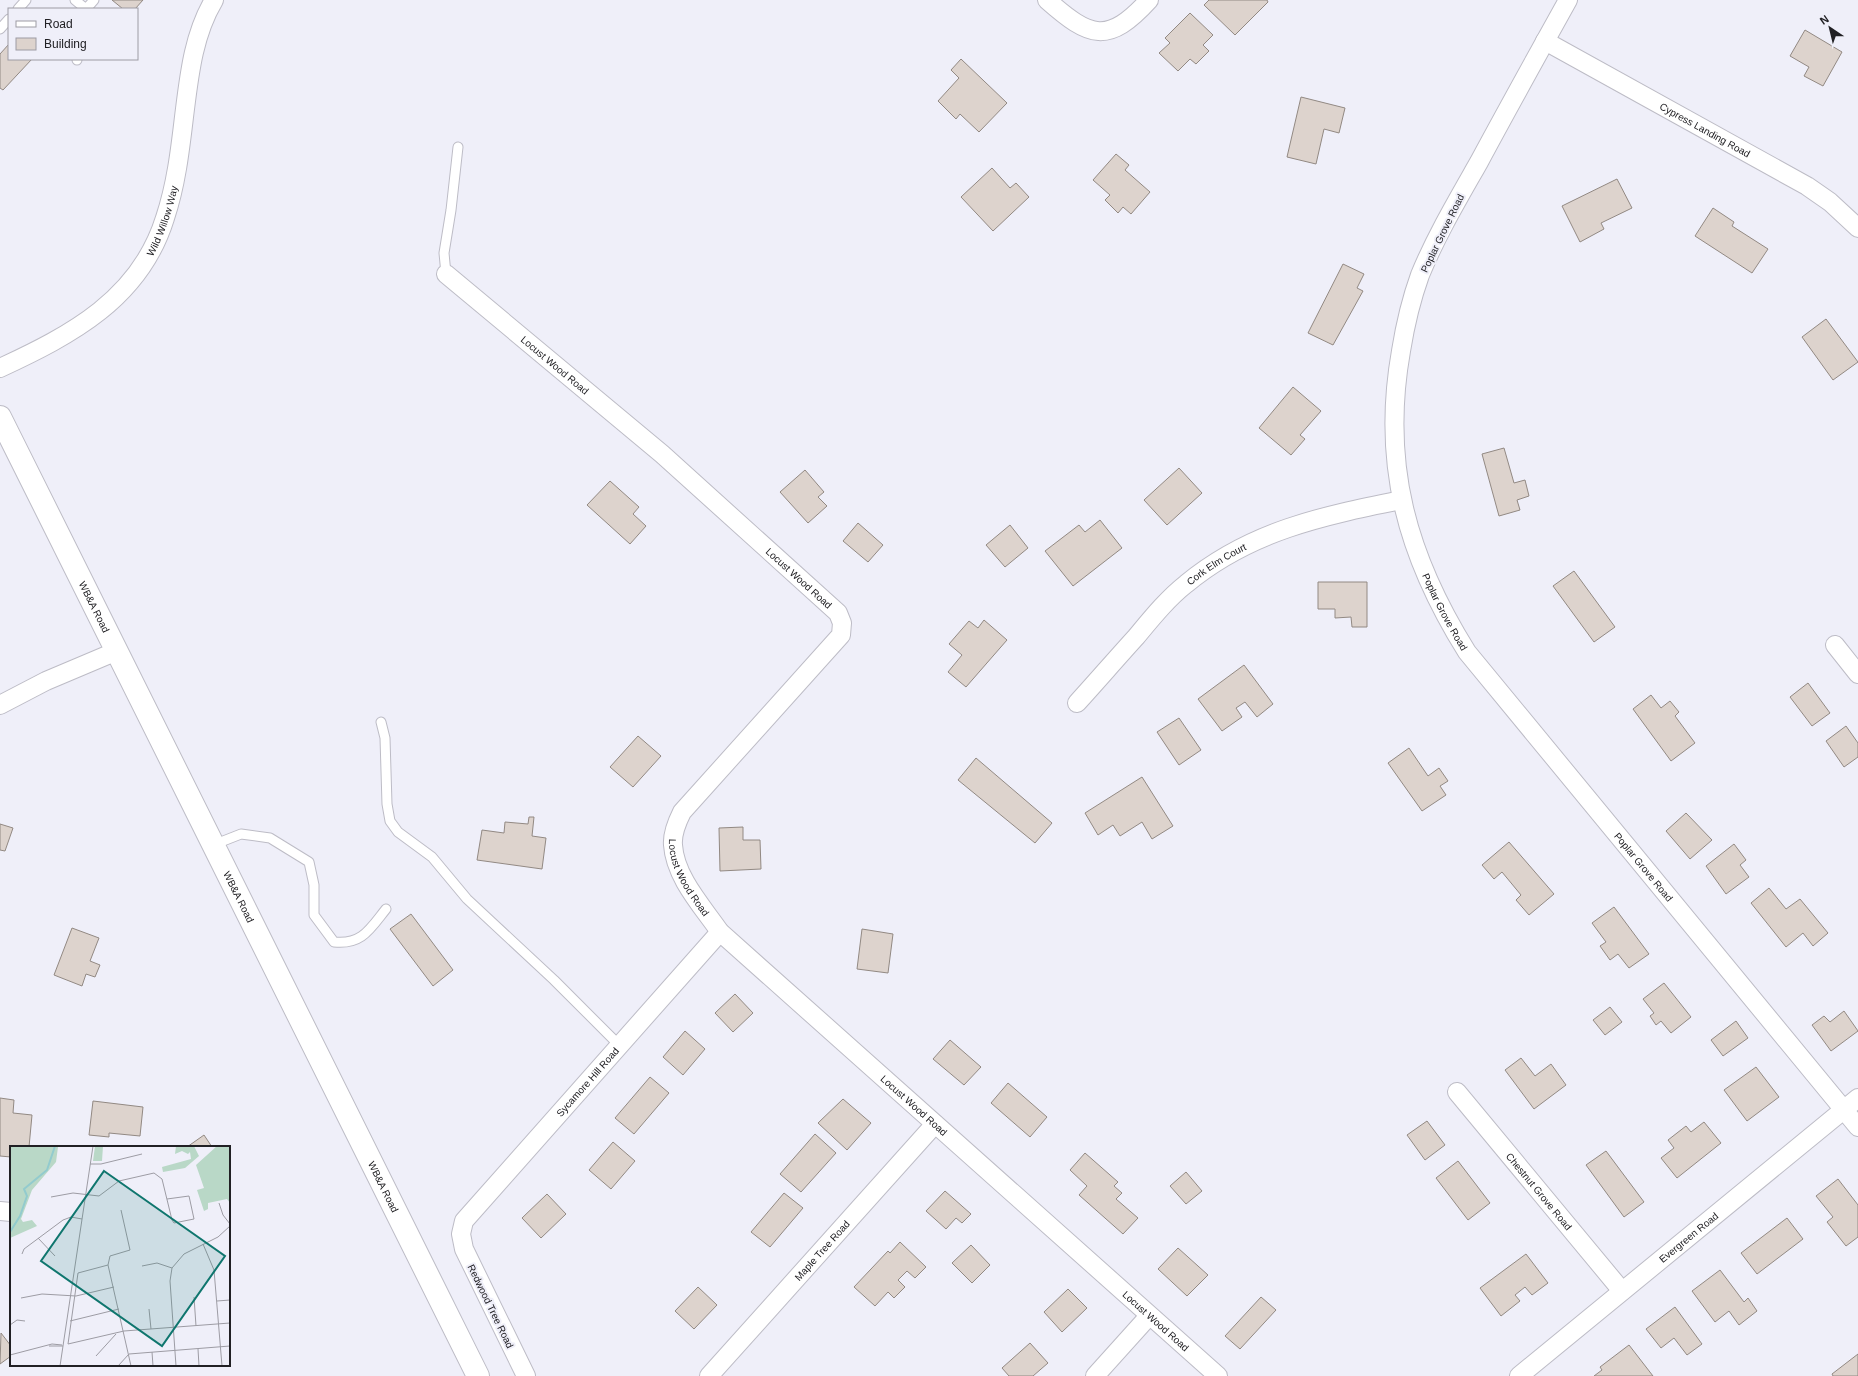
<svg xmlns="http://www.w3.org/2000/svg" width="1858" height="1376" viewBox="0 0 1858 1376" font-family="Helvetica,sans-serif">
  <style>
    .building { fill: #ddd3cd; stroke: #928983 }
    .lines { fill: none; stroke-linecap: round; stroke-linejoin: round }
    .lane-casing { stroke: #bdbcc6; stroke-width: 11 }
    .street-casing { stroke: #bdbcc6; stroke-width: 20 }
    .secondary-casing { stroke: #bdbcc6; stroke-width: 24 }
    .lane { stroke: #fff; stroke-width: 9 }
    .street { stroke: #fff; stroke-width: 18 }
    .secondary { stroke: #fff; stroke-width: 22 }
    .labels { text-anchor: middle; stroke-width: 4; stroke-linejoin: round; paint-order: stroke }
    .street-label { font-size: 10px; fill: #212024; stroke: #efeff9 }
    .inset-river { fill: none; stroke: #92cbce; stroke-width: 2 }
    .inset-road { fill: none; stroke: #9d9ca4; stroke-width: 1 }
    .view { fill: #0f766e; fill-opacity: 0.15; stroke: #0f766e; stroke-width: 2 }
    .inset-edge { fill: none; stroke: #212024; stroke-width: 2 }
  </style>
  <rect width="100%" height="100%" fill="#efeff9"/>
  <!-- building -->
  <path class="building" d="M112 0H143L135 9H123Z
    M1209 0H1267L1268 2 1235 35 1204 5Z
    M1190 13 1213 35 1203 45 1209 51 1196 64 1190 59 1178 71 1159 53 1170 43 1165 38Z
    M1805 30 1842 52 1823 86 1804 76 1809 67 1790 56Z
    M9 44V59H32L3 90 0 88V54Z
    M961 59 1007 103 979 132 960 114 956 119 938 101 959 78 951 70Z
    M1301 97 1345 108 1339 133 1324 129 1316 164 1287 157Z
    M1116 154 1129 165 1125 170 1150 192 1131 214 1123 207 1118 213 1105 200 1110 195 1093 180Z
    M992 168 1010 188 1016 183 1029 197 993 231 961 197Z
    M1617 179 1632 208 1601 223 1604 229 1580 242 1562 206Z
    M1713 208 1734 222 1732 226 1768 249 1752 273 1695 236Z
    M1343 264 1364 274 1357 288 1363 291 1333 345 1308 333Z
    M1826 319 1858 362 1833 380 1802 337Z
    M1293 387 1321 411 1300 435 1305 439 1291 455 1259 428Z
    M1504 448 1514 483 1525 480 1529 496 1517 500 1520 510 1499 516 1482 454Z
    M1179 468 1202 493 1167 525 1144 500Z
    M805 470 824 492 818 497 827 506 808 523 780 492Z
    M610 481 639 507 633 514 646 526 630 544 587 505Z
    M1100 520 1122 548 1073 586 1045 551 1079 525 1085 532Z
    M858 523 883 545 868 562 843 541Z
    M1010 525 1028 548 1005 567 986 545Z
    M1574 571 1615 627 1594 642 1553 586Z
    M1318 582H1367V627H1352L1351 617 1335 618V609H1318Z
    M984 620 1007 640 966 687 948 672 962 655 949 644 969 621 978 628Z
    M1244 665 1273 704 1257 717 1245 702 1236 708 1242 717 1222 731 1198 699Z
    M1808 683 1830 713 1812 726 1790 697Z
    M1651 695 1661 708 1670 701 1679 712 1675 716 1695 743 1671 761 1633 709Z
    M1179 718 1201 750 1179 765 1157 732Z
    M1846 726 1858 743V757L1844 767 1826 741Z
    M638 736 661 756 633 787 610 767Z
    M1409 748 1428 776 1439 768 1448 781 1440 786 1446 795 1422 811 1388 763Z
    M976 758 1052 823 1035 843 958 780Z
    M1142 777 1173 826 1152 839 1142 822 1120 836 1113 825 1098 835 1085 813Z
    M1686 813 1712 840 1690 859 1666 831Z
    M529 817H534L532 836 546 838 542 869 477 860 482 830 504 833 505 822 528 824Z
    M0 824 13 828 5 851 0 850Z
    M743 827V840H760L761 869 720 871 719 828Z
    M1509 842 1554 894 1529 915 1516 900 1521 895 1502 872 1494 879 1482 865Z
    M1734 844 1746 860 1740 865 1749 877 1726 894 1706 866Z
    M1769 888 1786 909 1800 899 1828 933 1813 946 1803 933 1786 947 1751 903Z
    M1614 907 1649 954 1629 968 1618 954 1610 960 1600 946 1606 942 1592 923Z
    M411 914 453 970 433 986 390 929Z
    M72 928 99 938 90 961 100 965 95 977 86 974 82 986 54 975Z
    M862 929 893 934 888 973 857 969Z
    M1664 983 1691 1017 1671 1033 1661 1021 1656 1025 1650 1016 1654 1013 1643 999Z
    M735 994 753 1013 733 1032 715 1013Z
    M1610 1007 1622 1022 1605 1035 1593 1020Z
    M1844 1011 1858 1031 1831 1051 1812 1025 1824 1016 1830 1022Z
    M1736 1021 1748 1038 1723 1056 1711 1040Z
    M685 1031 705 1049 683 1075 663 1057Z
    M950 1040 981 1067 964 1085 933 1059Z
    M1521 1058 1535 1076 1551 1064 1566 1085 1534 1109 1505 1070Z
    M1756 1067 1779 1097 1747 1121 1724 1090Z
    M650 1077 669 1093 634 1134 615 1118Z
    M1008 1083 1047 1117 1030 1137 991 1103Z
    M0 1098 14 1100 13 1113 32 1115 29 1147H11V1157L0 1156Z
    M843 1099 871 1123 847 1150 818 1123Z
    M93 1101 143 1107 140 1136 109 1133V1137L89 1135Z
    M1427 1121 1445 1145 1425 1160 1407 1135Z
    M1704 1122 1721 1143 1677 1178 1661 1158 1674 1148 1668 1140 1686 1126 1691 1132Z
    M815 1134 836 1153 801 1192 780 1174Z
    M204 1135 212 1147H187Z
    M613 1142 635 1161 611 1189 589 1170Z
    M1606 1151 1644 1202 1624 1217 1586 1165Z
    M1085 1153 1118 1182 1114 1186 1122 1193 1116 1199 1138 1218 1123 1234 1079 1195 1087 1186 1070 1170Z
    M1458 1161 1490 1203 1468 1220 1436 1178Z
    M1186 1172 1202 1191 1186 1204 1170 1186Z
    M1838 1179 1858 1205V1237L1846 1246 1827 1222 1833 1217 1816 1196Z
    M945 1191 971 1214 962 1223 956 1218 946 1229 926 1211Z
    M784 1193 803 1208 770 1247 751 1232Z
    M547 1194 566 1214 541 1238 522 1218Z
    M1787 1218 1803 1239 1757 1274 1741 1253Z
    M900 1242 926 1267 915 1278 907 1271 898 1280 905 1287 894 1298 888 1292 875 1306 854 1287 888 1251 890 1253Z
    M971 1245 990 1265 972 1283 952 1263Z
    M1178 1248 1208 1275 1187 1296 1158 1269Z
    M1526 1254 1548 1283 1532 1295 1525 1287 1515 1295 1520 1301 1501 1316 1480 1288Z
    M1720 1270 1744 1302 1748 1298 1757 1311 1739 1325 1729 1311 1715 1322 1692 1291Z
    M698 1287 717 1305 694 1329 675 1311Z
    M1068 1289 1087 1308 1062 1332 1044 1312Z
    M1261 1297 1276 1310 1240 1349 1225 1336Z
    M1675 1307 1702 1344 1687 1355 1674 1338 1661 1348 1646 1329Z
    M1 1333 11 1346V1356L0 1364Z
    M1030 1343 1048 1363 1033 1376H1009L1002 1368Z
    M1629 1345 1653 1376H1594L1602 1370 1600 1367Z
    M1858 1354V1376H1833L1832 1374Z"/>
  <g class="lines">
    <!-- lane casing -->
    <g class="lane-casing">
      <path id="lane" d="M75 0 86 9
        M18 9 26 0
        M86 9 94 0
        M0 29 9 19
        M77 59V60
        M446 274 444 253 451 210 458 147
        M381 722 385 738 387 804 390 821 398 832 432 857 467 899 554 980 619 1045
        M213 845 241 834 270 838 309 862 314 885V915L334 942C362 945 370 929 386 909"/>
    </g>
    <!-- street casing -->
    <g class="street-casing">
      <g id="street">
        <path d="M1047 0C1090 38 1108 45 1149 0"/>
        <path id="s1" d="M1568 0C1538 54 1508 108 1479 162 1458 199 1436 236 1420 275 1411 300 1405 326 1401 351 1381 464 1407 556 1467 652L1858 1127"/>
        <path id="s2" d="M1545 41 1807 186 1830 202 1858 228"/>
        <path id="s3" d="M446 274 662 454 838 613 842 623 841 635 682 812C677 822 672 834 673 845 675 877 702 906 720 932L1218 1376"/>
        <path id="s4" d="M0 368C71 335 140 299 165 218 176 185 180 151 184 117 189 77 193 35 214 0"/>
        <path d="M1835 645 1858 674"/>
        <path id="s5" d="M1077 703C1097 681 1116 659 1136 637 1151 619 1167 599 1186 584 1250 531 1322 516 1401 500"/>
        <path d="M0 705 46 681 117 651"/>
        <path id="s6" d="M1457 1092 1622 1291"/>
        <path d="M0 1211 11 1212"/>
        <path id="s7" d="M526 1376 464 1249 461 1234 464 1221 720 932"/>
        <path id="s8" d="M709 1376 935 1124"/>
        <path d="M1095 1376 1149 1316"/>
        <path id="s9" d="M1519 1376 1858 1098"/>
      </g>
    </g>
    <!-- secondary casing -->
    <g class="secondary-casing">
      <g id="secondary">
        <path id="s10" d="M0 417 478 1376"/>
      </g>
    </g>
    <!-- lane -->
    <use href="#lane" class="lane"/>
    <!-- street -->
    <use href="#street" class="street"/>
    <!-- secondary -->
    <use href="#secondary" class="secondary"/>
  </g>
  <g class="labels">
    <!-- street labels -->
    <g class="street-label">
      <text dy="4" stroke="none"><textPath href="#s2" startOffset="183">Cypress Landing Road</textPath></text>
      <text dy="4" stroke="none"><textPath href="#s4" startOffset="227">Wild Willow Way</textPath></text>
      <text transform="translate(1442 233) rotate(-64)" y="4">Poplar Grove Road</text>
      <text dy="4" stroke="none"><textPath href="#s3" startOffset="142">Locust Wood Road</textPath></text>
      <text dy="4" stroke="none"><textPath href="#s5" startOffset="198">Cork Elm Court</textPath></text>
      <text dy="4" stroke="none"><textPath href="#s3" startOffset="466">Locust Wood Road</textPath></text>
      <text dy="4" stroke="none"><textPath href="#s10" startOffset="212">WB&amp;A Road</textPath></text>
      <text dy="4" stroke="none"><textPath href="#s1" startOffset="661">Poplar Grove Road</textPath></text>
      <text dy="4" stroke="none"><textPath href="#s1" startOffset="985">Poplar Grove Road</textPath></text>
      <text dy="4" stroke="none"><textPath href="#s3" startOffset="850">Locust Wood Road</textPath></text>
      <text dy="4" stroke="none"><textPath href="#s10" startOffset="536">WB&amp;A Road</textPath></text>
      <text dy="4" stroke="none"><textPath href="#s7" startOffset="356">Sycamore Hill Road</textPath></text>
      <text dy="4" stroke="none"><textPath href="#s3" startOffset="1174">Locust Wood Road</textPath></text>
      <text dy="4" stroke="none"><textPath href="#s10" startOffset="860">WB&amp;A Road</textPath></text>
      <text dy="4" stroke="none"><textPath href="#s6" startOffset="129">Chestnut Grove Road</textPath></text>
      <text dy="4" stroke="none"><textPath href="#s9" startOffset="219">Evergreen Road</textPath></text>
      <text dy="4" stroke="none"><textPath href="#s8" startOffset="169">Maple Tree Road</textPath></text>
      <text transform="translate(491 1306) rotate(64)" y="4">Redwood Tree Road</text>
      <text dy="4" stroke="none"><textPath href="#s3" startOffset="1498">Locust Wood Road</textPath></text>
    </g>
  </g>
  <!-- overview -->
  <g transform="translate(10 1146)">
    <rect width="220" height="220" fill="#efeff9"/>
    <path d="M0 0H53L48 1 46 16 22 44 11 73 13 76 22 74 27 80 0 92ZM85 0H93L92 15H83ZM166 0H184L189 10 175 22 153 26 152 21 181 13 180 6 178 8 172 5 165 8ZM207 0H220V57L217 53 198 57V63L194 65 187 44 194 42 186 19Z" fill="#b9d8c7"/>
    <path class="inset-river" d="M0 86 10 70 17 50 14 43 37 24 45 0"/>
    <path class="inset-road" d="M80 18H91L132 8M41 51 63 47 89 50 109 35 144 27 152 33 162 74 164 77 184 73 179 50 157 53M209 57 213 69 220 78M111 64 120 104 100 110 98 119 121 220M28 92 45 110M193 98 204 124 212 220M12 108 14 103 53 74 61 71 72 73M98 119 68 127 58 198 114 185 220 177M132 120 147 117 162 122M184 151 186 180M11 152 32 148 66 150 104 141M207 155 220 154M139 163 141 183M60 175 109 163M0 179 7 174 15 175M39 200H53M188 203 189 220M142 206 143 220M0 209 42 198 52 199M86 210 106 188M50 220 83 0M108 220 119 208 220 200M166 220 160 135 162 122 174 108 208 91 220 80"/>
    <path class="view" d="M94 25 215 110 152 200 31 115Z"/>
    <rect width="220" height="220" class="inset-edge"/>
  </g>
  <!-- legend -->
  <rect x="8" y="8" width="130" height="52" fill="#efeff9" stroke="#9d9ca4"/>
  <rect x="16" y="21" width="20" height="6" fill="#ffffff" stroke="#9d9ca4"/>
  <text x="44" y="28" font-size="12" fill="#212024">Road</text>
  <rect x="16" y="38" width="20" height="12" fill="#ddd3cd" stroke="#9d9ca4"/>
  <text x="44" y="48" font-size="12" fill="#212024">Building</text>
  <!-- north arrow -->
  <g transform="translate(1830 28) rotate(325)" stroke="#efeff9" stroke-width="3" paint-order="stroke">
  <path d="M0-3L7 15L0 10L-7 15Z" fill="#212024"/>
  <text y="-6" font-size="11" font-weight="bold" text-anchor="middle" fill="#212024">N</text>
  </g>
</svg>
